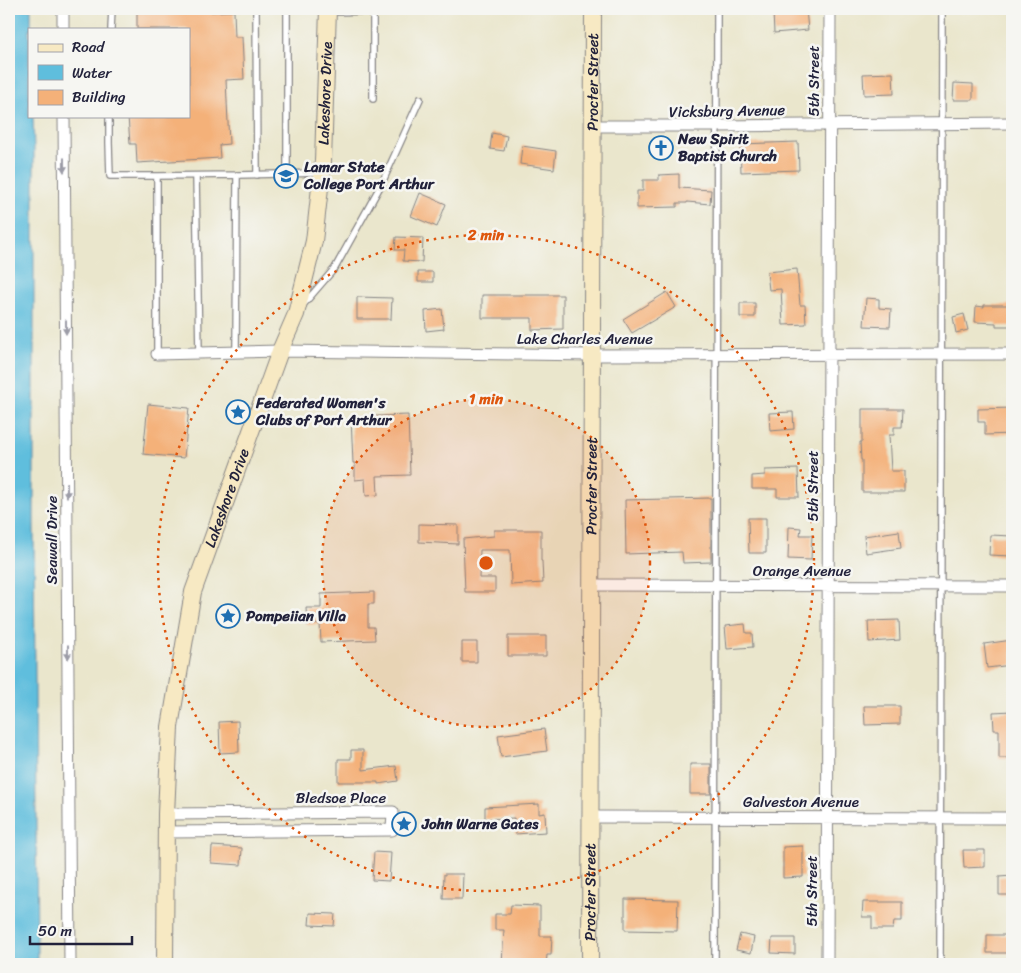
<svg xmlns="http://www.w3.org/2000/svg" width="1021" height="973" viewBox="0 0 1021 973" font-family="Sriracha,sans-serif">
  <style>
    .water { fill: #5fbedd; stroke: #40708c }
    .building { fill: #f4b179 }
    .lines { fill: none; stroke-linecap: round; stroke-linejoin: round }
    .lane-casing { stroke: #868484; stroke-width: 8 }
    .street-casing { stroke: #868484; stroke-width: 13 }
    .secondary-casing { stroke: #868484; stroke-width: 18 }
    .lane { stroke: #fff; stroke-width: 5.5 }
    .street { stroke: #fff; stroke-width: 11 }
    .secondary { stroke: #f7e9c3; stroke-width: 16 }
    .oneway { fill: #9c9ca7 }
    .ring { fill: none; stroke: #de560e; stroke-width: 2.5; stroke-dasharray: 2.5 5 }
    .labels { text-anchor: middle; stroke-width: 5; stroke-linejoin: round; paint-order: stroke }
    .street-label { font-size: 15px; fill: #22223b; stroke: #f6f6f2 }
    .poi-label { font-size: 15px; font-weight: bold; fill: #22223b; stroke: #f6f6f2; text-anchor: start }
    .centre { fill: #de560e; stroke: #f6f6f2; stroke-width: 2.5 }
    .ring-label { font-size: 15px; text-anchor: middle; font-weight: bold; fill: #de560e; stroke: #f6f6f2; stroke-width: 5; stroke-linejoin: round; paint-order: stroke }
  </style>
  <rect width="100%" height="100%" fill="#f6f6f2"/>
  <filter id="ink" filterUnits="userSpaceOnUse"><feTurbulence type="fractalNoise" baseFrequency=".02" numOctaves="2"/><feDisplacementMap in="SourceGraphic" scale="10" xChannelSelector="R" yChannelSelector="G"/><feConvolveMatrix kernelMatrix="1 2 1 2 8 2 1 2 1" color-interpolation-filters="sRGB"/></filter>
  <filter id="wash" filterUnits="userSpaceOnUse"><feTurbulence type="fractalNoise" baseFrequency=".0096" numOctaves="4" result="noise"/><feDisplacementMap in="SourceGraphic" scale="20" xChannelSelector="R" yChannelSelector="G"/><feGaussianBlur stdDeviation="1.12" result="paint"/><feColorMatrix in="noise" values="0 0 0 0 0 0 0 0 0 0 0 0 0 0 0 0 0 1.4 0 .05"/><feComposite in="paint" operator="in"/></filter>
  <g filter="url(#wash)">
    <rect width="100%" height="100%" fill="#eae6cc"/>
    <!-- water -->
    <path class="water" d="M9 9H31V29H29V116H33L34 150V533L37 964H9Z"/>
    <g id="blocks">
      <!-- building -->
      <path class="building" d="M157 9H211V12L234 11 235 37H242L244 79 226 80 229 144 219 145 220 158 137 163 136 144H130L128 116H189V29H137V12L157 11Z
        M806 9 808 30 774 33 773 12Z
        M893 73 894 94 864 95 863 74Z
        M954 83 973 84V100H953Z
        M492 133 507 136 504 151 490 149Z
        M798 142 799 170 741 172 740 144Z
        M522 146 556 151 554 169 520 164Z
        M679 174V188L711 190 710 204 687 202V203H677V207L637 208V191H643V180H659V175Z
        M420 193 446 204 437 227 411 216Z
        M396 237 423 238 422 262 403 261 404 250H395Z
        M797 269 800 305H805L806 324 783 325 781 289 769 290 767 272Z
        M418 272H433V282H418Z
        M667 292 676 307 632 333 623 319Z
        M482 295H563V329L532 330V318H482Z
        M357 297 392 298 391 319H357Z
        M866 298 879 299V308L891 309 890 327 864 326Z
        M740 303H755V317H740Z
        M984 305H1012V326H996V323L975 322 976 306 984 307Z
        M442 309 444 329 426 331 425 311Z
        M964 314 968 330 956 333 953 317Z
        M148 404 189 408 184 458 143 454Z
        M1012 408V434L985 435V422H978V409Z
        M862 409H903L902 427H894V435H889L891 471H904V492H862V460H861L860 442H862Z
        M793 412 794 429 770 431 769 413Z
        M408 415 410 475 377 476 378 495 366 496 365 479 355 480V463H353L351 417Z
        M798 469 799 497H777V489H752V476L765 475V470Z
        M711 498V562L683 563 682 552 626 554 625 500Z
        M748 518H766V553H749Z
        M419 524 458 525V544L419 542Z
        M789 527 801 528 800 535H812L811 560 788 559Z
        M494 530H541V561H542L543 583 511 585 510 550H480L479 578H495V592H465L463 539 494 536Z
        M899 531 901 548 866 553 864 536Z
        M990 535 1012 536V556L989 555Z
        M374 592V604H368V627H374L375 640 321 642 320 624 307 625 306 608H321V594Z
        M899 620 900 640 869 642 868 621Z
        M745 624 746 633H752L753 647 727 649 725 626Z
        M508 636H546V656H508Z
        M1012 640V665L987 668 984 644Z
        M462 642H477V662H462Z
        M864 706H900V724L865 725Z
        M1012 711V758H999V730H994L993 712Z
        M238 721 239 752 220 753 219 722Z
        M544 729 547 751 501 757 498 735Z
        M351 750H363V770L396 766 398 781 378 784V782H338V759H351Z
        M690 764H711V794H690Z
        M539 804V814L545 813 546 832 515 834 514 818 485 819V807Z
        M212 846 242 848 241 865 211 863Z
        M803 846V877L783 878V847Z
        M963 850H985V867L964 868Z
        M374 852 391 853 389 881 372 880Z
        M444 874H463L462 899H443Z
        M1012 876V895H999V877Z
        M625 899 678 900 677 931 625 930Z
        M863 902H902V921H894L893 929H872V917H862Z
        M511 905 540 906V936H552L551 955H547L546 964H502L504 930H495V914H510Z
        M310 913 335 914 334 926 309 925Z
        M740 934 754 937 751 953 736 950Z
        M987 935H1012V953H987Z
        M772 938H795V954L771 953Z"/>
    </g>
  </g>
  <g filter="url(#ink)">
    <use href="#blocks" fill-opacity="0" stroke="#868484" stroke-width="1"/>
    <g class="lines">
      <!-- lane casing -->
      <g class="lane-casing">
        <path id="lane" d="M256 9 257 175
          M287 9V174
          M330 12 373 11V99
          M111 29 112 9
          M109 116V143L110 176H157V354
          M237 175 320 173
          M157 176 237 175 236 352
          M196 176 199 353
          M303 305 335 268 382 183 420 99
          M715 964 717 9
          M940 964 942 9"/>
      </g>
      <!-- street casing -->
      <g class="street-casing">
        <path id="street" d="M63 9V29
          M64 116 70 964
          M592 126H717L1012 123
          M157 354 280 351 592 355 1012 354
          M591 585 1012 586
          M590 817 1012 818
          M166 832 392 830 393 812 166 814
          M827 964 830 9"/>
      </g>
      <!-- secondary casing -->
      <g class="secondary-casing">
        <g id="secondary">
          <path id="s1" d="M165 964 166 814 170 727 193 592 280 351 296 314 314 241 323 161 328 9"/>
          <path id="s2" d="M590 964 593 9"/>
        </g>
      </g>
      <!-- lane -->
      <use href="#lane" class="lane"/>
      <!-- street -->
      <use href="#street" class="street"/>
      <!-- secondary -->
      <use href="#secondary" class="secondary"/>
    </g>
    <!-- one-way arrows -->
    <defs><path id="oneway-solid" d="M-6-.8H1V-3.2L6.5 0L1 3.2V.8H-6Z" transform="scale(1.25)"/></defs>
    <g class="oneway">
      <use href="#oneway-solid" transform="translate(64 165) rotate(90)"/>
      <use href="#oneway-solid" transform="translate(66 327) rotate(90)"/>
      <use href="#oneway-solid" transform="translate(67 490) rotate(90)"/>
      <use href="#oneway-solid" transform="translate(68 652) rotate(90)"/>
    </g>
  </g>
  <!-- distance rings -->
  <circle cx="486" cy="563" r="164" fill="#de560e" fill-opacity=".12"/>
  <g class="ring">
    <circle cx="486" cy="563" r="164"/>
    <circle cx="486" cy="563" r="328"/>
  </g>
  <!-- icons -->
  <defs>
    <g id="church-ring" transform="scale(1.25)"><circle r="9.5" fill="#f6f6f2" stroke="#1f6fb2" stroke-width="1.5"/><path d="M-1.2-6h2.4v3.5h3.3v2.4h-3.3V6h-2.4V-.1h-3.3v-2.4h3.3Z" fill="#1f6fb2"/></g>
    <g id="university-ring" transform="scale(1.25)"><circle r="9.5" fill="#f6f6f2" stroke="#1f6fb2" stroke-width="1.5"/><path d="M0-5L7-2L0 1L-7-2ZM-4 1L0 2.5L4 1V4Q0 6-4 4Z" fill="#1f6fb2"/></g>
    <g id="sight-ring" transform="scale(1.25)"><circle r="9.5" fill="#f6f6f2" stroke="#1f6fb2" stroke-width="1.5"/><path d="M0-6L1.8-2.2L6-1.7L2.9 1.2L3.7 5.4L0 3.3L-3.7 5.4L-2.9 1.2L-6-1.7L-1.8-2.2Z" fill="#1f6fb2"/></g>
  </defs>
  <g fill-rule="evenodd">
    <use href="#church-ring" x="661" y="148"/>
    <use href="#university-ring" x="286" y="176"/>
    <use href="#sight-ring" x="238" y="412"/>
    <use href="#sight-ring" x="228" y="616"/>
    <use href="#sight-ring" x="404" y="824"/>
  </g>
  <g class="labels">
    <!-- street labels -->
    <g class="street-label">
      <text transform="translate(814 81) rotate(-90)" y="5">5th Street</text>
      <text dy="5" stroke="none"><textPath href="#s2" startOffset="882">Procter Street</textPath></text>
      <text dy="5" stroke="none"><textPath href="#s1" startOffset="894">Lakeshore Drive</textPath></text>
      <text transform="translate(727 111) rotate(-1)" y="5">Vicksburg Avenue</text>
      <text x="585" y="344">Lake Charles Avenue</text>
      <text dy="5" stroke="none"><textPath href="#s2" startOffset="478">Procter Street</textPath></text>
      <text transform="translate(813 486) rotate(-90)" y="5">5th Street</text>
      <text dy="5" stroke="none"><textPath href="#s1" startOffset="474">Lakeshore Drive</textPath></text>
      <text transform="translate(52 540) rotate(-90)" y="5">Seawall Drive</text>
      <text x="802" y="576">Orange Avenue</text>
      <text x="341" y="803">Bledsoe Place</text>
      <text x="801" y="807">Galveston Avenue</text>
      <text dy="5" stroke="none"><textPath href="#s2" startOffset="72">Procter Street</textPath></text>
      <text transform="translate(812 891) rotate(-90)" y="5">5th Street</text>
    </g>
    <!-- poi labels -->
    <g class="poi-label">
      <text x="678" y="144">New Spirit<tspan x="678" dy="17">Baptist Church</tspan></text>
      <text x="304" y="172">Lamar State<tspan x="304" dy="17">College Port Arthur</tspan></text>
      <text x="256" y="408">Federated Women's<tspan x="256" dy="17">Clubs of Port Arthur</tspan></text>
      <text x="246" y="621">Pompeiian Villa</text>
      <text x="422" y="829">John Warne Gates</text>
    </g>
  </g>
  <circle cx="486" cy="563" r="8" class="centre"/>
  <g class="ring-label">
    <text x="486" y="240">2 min</text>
    <text x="486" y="404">1 min</text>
  </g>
  <!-- margin -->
  <rect width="1021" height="973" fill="none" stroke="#f6f6f2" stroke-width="30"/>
  <!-- legend -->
  <rect x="28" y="28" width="162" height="90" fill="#f6f6f2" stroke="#a1a1a9"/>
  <rect x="38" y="44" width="25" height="8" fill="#f7e9c3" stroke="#a1a1a9"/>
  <text x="72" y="52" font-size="15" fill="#22223b">Road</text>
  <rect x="38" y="65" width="25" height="15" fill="#5fbedd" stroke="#a1a1a9"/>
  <text x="72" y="78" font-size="15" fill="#22223b">Water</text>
  <rect x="38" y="90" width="25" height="15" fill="#f4b179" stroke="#a1a1a9"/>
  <text x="72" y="102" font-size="15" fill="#22223b">Building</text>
  <!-- scale -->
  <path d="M30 936v8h102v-8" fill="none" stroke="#22223b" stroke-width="2.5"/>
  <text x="38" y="936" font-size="15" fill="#22223b" stroke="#f6f6f2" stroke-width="4" paint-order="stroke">50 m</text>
</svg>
